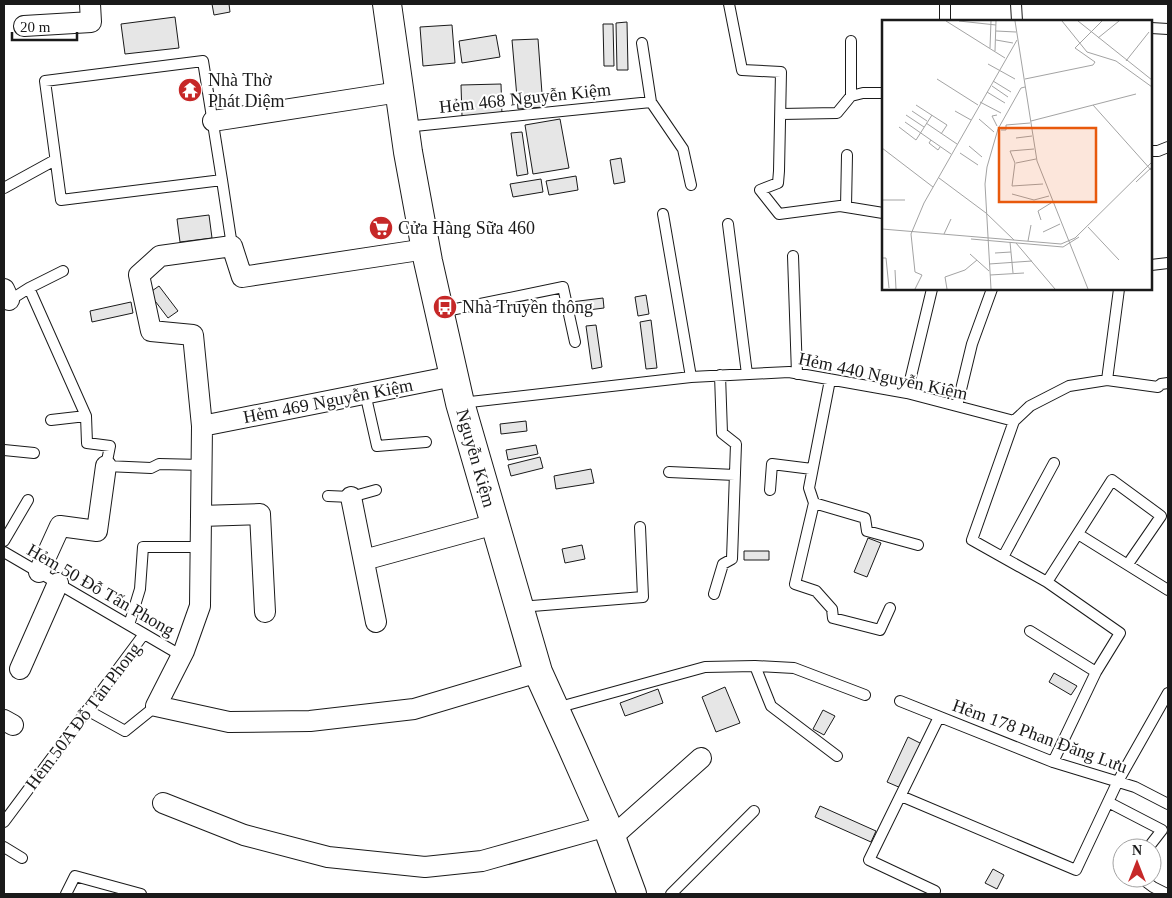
<svg xmlns="http://www.w3.org/2000/svg" width="1172" height="898" viewBox="0 0 1172 898" font-family="Georgia,serif">
  <style>
    .building { fill: #e6e6e6; stroke: #1a1a1a }
    .lines { fill: none; stroke-linecap: round; stroke-linejoin: round }
    .lane-casing { stroke: #1a1a1a; stroke-width: 12 }
    .street-casing { stroke: #1a1a1a; stroke-width: 22 }
    .primary-casing { stroke: #1a1a1a; stroke-width: 30 }
    .lane { stroke: #fff; stroke-width: 10 }
    .street { stroke: #fff; stroke-width: 20 }
    .primary { stroke: #fff; stroke-width: 28 }
    .labels { text-anchor: middle; stroke-width: 4; stroke-linejoin: round; paint-order: stroke }
    .poi-label { font-size: 18px; fill: #1a1a1a; stroke: #fff; text-anchor: start }
    .street-label { font-size: 18px; fill: #1a1a1a; stroke: #fff }
    .inset-road { fill: none; stroke: #a3a3a3; stroke-width: 1 }
    .view { fill: #e8590c; fill-opacity: 0.15; stroke: #e8590c; stroke-width: 2.5 }
    .inset-edge { fill: none; stroke: #1a1a1a; stroke-width: 2.5 }
  </style>
  <rect width="100%" height="100%" fill="#fff"/>
  <!-- building -->
  <path class="building" d="M212 4H229L230 12 214 15Z
    M175 17 179 48 125 54 121 24Z
    M627 22 628 70H617L616 23Z
    M603 24H613L614 66H604Z
    M452 25 455 63 423 66 420 27Z
    M496 35 500 57 462 63 459 41Z
    M538 39 543 107 518 109 512 40Z
    M501 84 502 115 462 116 461 85Z
    M560 119 569 168 533 174 525 125Z
    M522 132 528 174 517 176 511 133Z
    M621 158 625 182 614 184 610 160Z
    M576 176 578 190 549 195 546 181Z
    M541 179 543 192 513 197 510 184Z
    M209 215 212 238 180 242 177 219Z
    M159 286 178 311 168 318 149 293Z
    M646 295 649 314 638 316 635 297Z
    M603 298 604 308 572 312 571 302Z
    M131 302 133 313 92 322 90 311Z
    M651 320 657 368 646 369 640 322Z
    M596 325 602 367 592 369 586 326Z
    M526 421 527 431 501 434 500 424Z
    M536 445 538 454 508 460 506 450Z
    M540 457 543 468 511 476 508 465Z
    M591 469 594 483 556 489 554 476Z
    M868 538 881 543 867 577 854 572Z
    M582 545 585 559 565 563 562 549Z
    M744 551H769V560H744Z
    M1054 673 1077 686 1071 695 1049 682Z
    M725 687 740 723 716 732 702 697Z
    M658 689 663 703 625 716 620 703Z
    M823 710 835 716 824 735 813 729Z
    M908 737 922 744 901 788 887 782Z
    M820 806 876 831 871 842 815 817Z
    M993 869 1004 875 997 889 985 883Z"/>
  <g class="lines">
    <!-- lane casing -->
    <g class="lane-casing">
      <path id="lane" d="M729 4 742 70 781 72 779 171 778 183 760 190 779 214 840 206 883 213
        M1016 4 1017 21
        M945 21V4
        M1151 28 1168 29
        M851 41V96
        M642 43 651 102 683 149 691 185
        M203 61 222 180 61 200 45 81Z
        M781 114 837 113 851 96 863 93H883
        M405 127 651 102
        M1151 151H1158L1168 147
        M222 180 232 246
        M4 188 55 160
        M846 207 847 155
        M663 214 691 377
        M728 224 747 374
        M793 256 797 374
        M1151 265 1168 263
        M29 288 86 416 87 443 110 446 106 466 151 468 159 464 202 465
        M7 302 29 288 63 271
        M441 312 563 287 575 342
        M830 380 809 488 814 503 795 584 816 591 832 609 833 618 880 630 890 608
        M1107 380 1158 387 1161 384 1168 383
        M365 393 377 446 426 442
        M907 393 932 289
        M461 403 691 377 789 372 907 393 1014 421 1030 406 1069 386 1107 380 1119 289
        M957 406 972 344 992 289
        M51 420 86 416
        M1014 421 972 540 1047 582 1120 633 1096 672 1053 762
        M4 450 34 453
        M669 472 735 475
        M770 490 772 464 812 469
        M328 496 351 497 376 490
        M814 503 865 518 867 531 918 545
        M1078 534 1168 590
        M4 541 28 500
        M4 552 182 656
        M1003 557 1054 463
        M1047 582 1112 480 1161 516 1128 564
        M714 594 723 564 732 559 736 444 722 433 720 375
        M520 607 643 597 640 527
        M129 625 140 589 143 547H201
        M1030 631 1096 672
        M755 666 771 706 837 756
        M900 701 1053 762 1135 787 1168 804
        M556 708 705 667 755 666 794 668 865 695
        M87 710 125 731 156 706
        M901 796 1076 870 1117 783 1168 693
        M1108 802 1162 830 1148 848
        M4 822 144 634
        M4 847 22 858
        M1141 878 1153 887 1167 894
        M935 891 869 860 939 717
        M66 894 75 876 141 894
        M671 894 754 811"/>
    </g>
    <!-- street casing -->
    <g class="street-casing">
      <path id="street" d="M24 26 91 22 90 4
        M213 121 399 92
        M426 249 242 277 232 246 160 256 139 275 151 331 193 335 202 426 200 606 184 651 156 706 229 722 310 721 414 709 538 672
        M4 289 9 300
        M202 426 454 376
        M351 497 376 622
        M201 516 260 514 265 612
        M364 560 495 524
        M39 572 60 526 97 531 106 466
        M20 669 58 583
        M4 720 13 725
        M163 803 244 835 328 857 425 867 482 861 607 826
        M611 838 701 758"/>
    </g>
    <!-- primary casing -->
    <g class="primary-casing">
      <path id="primary" d="M387 4 408 152 428 261 460 403 538 672 572 747 607 826 632 894"/>
    </g>
    <!-- lane -->
    <use href="#lane" class="lane"/>
    <!-- street -->
    <use href="#street" class="street"/>
    <!-- primary -->
    <use href="#primary" class="primary"/>
  </g>
  <!-- icons -->
  <defs>
    <g id="temple-disc" transform="scale(1.25)"><circle r="9.5" fill="#c62828" stroke="#fff"/><path d="M0-6L5-2H3V0L6.5 2.5H4V6H1.5V3h-3V6H-4V2.5H-6.5L-3 0V-2H-5Z" fill="#fff"/></g>
    <g id="supermarket-disc" transform="scale(1.25)"><circle r="9.5" fill="#c62828" stroke="#fff"/><path d="M-6-5.5h2.5l.6 2H6L4.5 2H-2.5L-4.4-4H-6ZM-1.5 3.2a1.3 1.3 0 1 0 .1 0ZM3 3.2a1.3 1.3 0 1 0 .1 0Z" fill="#fff"/></g>
    <g id="bus-disc" transform="scale(1.25)"><circle r="9.5" fill="#c62828" stroke="#fff"/><path d="M-5-6H5V4H4V6H2V4H-2V6H-4V4H-5ZM-3.5-4V0h7V-4ZM-3.5 1.2v1.5H-2V1.2ZM2 1.2v1.5H3.5V1.2Z" fill="#fff"/></g>
  </defs>
  <g fill-rule="evenodd">
    <use href="#temple-disc" x="190" y="90"/>
    <use href="#supermarket-disc" x="381" y="228"/>
    <use href="#bus-disc" x="445" y="307"/>
  </g>
  <g class="labels">
    <!-- poi labels -->
    <g class="poi-label">
      <text x="208" y="86">Nhà Thờ<tspan x="208" dy="21">Phát Diệm</tspan></text>
      <text x="398" y="234">Cửa Hàng Sữa 460</text>
      <text x="462" y="313">Nhà Truyền thông</text>
    </g>
    <!-- street labels -->
    <g class="street-label">
      <text transform="translate(525 98) rotate(-6)" y="6">Hẻm 468 Nguyễn Kiệm</text>
      <text transform="translate(883 376) rotate(12)" y="6">Hẻm 440 Nguyễn Kiệm</text>
      <text transform="translate(328 401) rotate(-11)" y="6">Hẻm 469 Nguyễn Kiệm</text>
      <text transform="translate(476 458) rotate(74)" y="6">Nguyễn Kiệm</text>
      <text transform="translate(101 590) rotate(30)" y="6">Hẻm 50 Đỗ Tấn Phong</text>
      <text transform="translate(83 716) rotate(-53)" y="6">Hẻm 50A Đỗ Tấn Phong</text>
      <text transform="translate(1040 736) rotate(20)" y="6">Hẻm 178 Phan Đăng Lưu</text>
    </g>
  </g>
  <!-- overview -->
  <g transform="translate(882 20)">
    <rect width="270" height="270" fill="#fff"/>
    <path class="inset-road" d="M64 1 123 38M77 1 114 5M133 1 155 141 206 269M180 1 205 32 234 41 270 67M196 1 270 60M114 11 134 12M216 18 237 1M114 20 131 23M108 28 109 1M113 31 114 1M244 41 267 12M106 44 133 59M55 59 96 85M143 59 211 45 213 42 193 28 220 1M111 61 129 72M110 66 126 77M105 72 123 83M98 82 119 93M34 85 65 105 59 114M211 85 270 151M30 91 45 101M73 91 89 100M24 95 42 107M115 95 110 96 115 106M97 99 112 112M149 101 254 74M23 102 69 134M44 103 75 124M17 107 34 120 50 95M119 110H124V105L148 103M134 118 150 116M49 120 47 123 56 130 58 127M87 126 100 137M0 128 51 167M152 129 128 131 133 143 130 166 161 164M78 133 96 145M134 143 154 139M57 158 104 193 132 220M254 162 270 147M130 174 152 180 167 176M0 180H23M159 200 156 191 169 183M206 207 237 240M0 209 179 224 193 218 270 142M161 212 178 204M29 214 33 252 40 255 33 269M29 214 42 183 135 20M62 214 69 199M89 219 181 227 197 217M146 221 149 205M128 222 131 253M134 223 173 269M113 233 129 232M88 234 107 251M0 238H4L7 268M107 244 150 241M13 250 14 269M108 255 142 253M65 269 63 257 83 250 95 240M109 269 103 164 105 147 116 109 139 68 143 67"/>
    <path class="view" d="M117 108H214V182H117Z"/>
    <rect width="270" height="270" class="inset-edge"/>
  </g>
  <!-- border -->
  <rect width="1172" height="898" fill="none" stroke="#1a1a1a" stroke-width="10"/>
  <!-- north arrow -->
  <g transform="translate(1137 863)"><circle r="24" fill="#ffffff" stroke="#a3a3a3"/>
  <path d="M0-4L9 19L0 12L-9 19Z" fill="#c62828"/>
  <text y="-8" font-size="14" font-weight="bold" text-anchor="middle" fill="#1a1a1a">N</text>
  </g>
  <!-- scale -->
  <path d="M12 32v8h65v-8" fill="none" stroke="#1a1a1a" stroke-width="2.5"/>
  <text x="20" y="32" font-size="15" fill="#1a1a1a" stroke="#ffffff" stroke-width="4" paint-order="stroke">20 m</text>
</svg>
